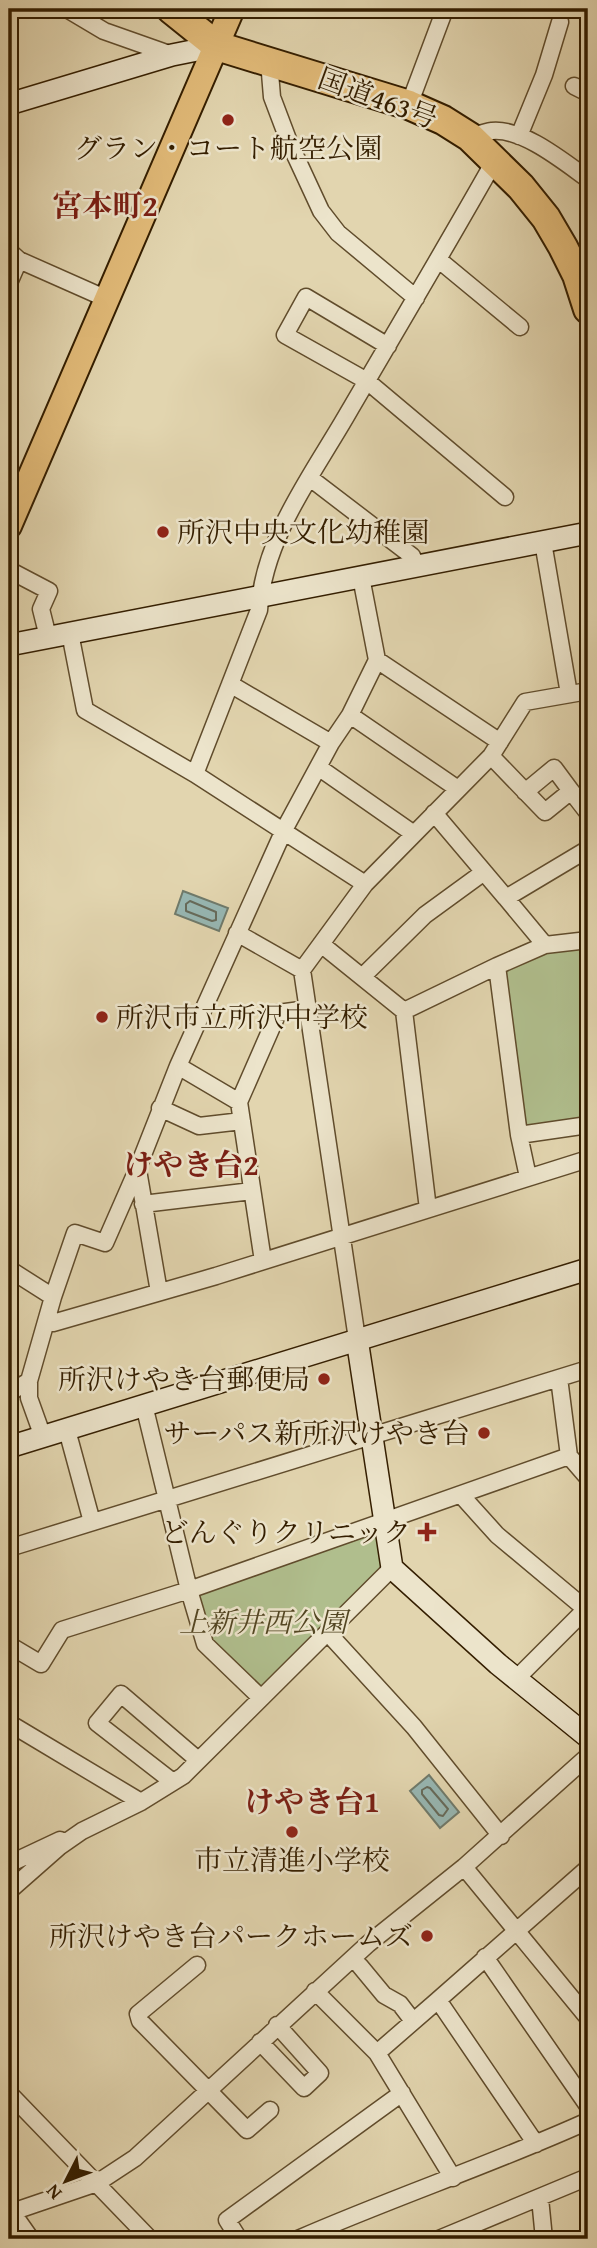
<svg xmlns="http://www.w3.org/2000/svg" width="597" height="2248" viewBox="0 0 597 2248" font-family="'Gentium Book Plus','Noto Serif JP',serif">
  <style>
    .green { fill: #b0be8d; stroke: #726e46; stroke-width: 2 }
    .water { fill: #97b7b3; stroke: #6f7a6b; stroke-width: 2 }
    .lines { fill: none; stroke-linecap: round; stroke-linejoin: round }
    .shore { stroke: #666a5a; stroke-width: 2 }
    .street-casing { stroke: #604c2c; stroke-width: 19 }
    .secondary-casing { stroke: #341e00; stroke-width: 24 }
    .primary-casing { stroke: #341e00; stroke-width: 28 }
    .highway-casing { stroke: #341e00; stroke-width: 32 }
    .street { stroke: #ece4cb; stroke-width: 16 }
    .secondary { stroke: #ece4cb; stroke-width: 21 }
    .primary { stroke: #e1ba78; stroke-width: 24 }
    .highway { stroke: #e1ba78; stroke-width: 28 }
    .poi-dot { fill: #8f2418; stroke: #ece4cb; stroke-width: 2.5 }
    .labels { text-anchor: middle; stroke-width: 5; stroke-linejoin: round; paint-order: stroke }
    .street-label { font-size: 28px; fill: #341e00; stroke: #ece4cb }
    .poi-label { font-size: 28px; fill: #341e00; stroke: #ece4cb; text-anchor: end }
    .park-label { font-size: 28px; font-style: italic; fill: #534623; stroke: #ece4cb }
    .neighbourhood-label { font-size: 30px; font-weight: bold; fill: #7a1f14; stroke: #ece4cb }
  </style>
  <rect width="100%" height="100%" fill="#e2d5af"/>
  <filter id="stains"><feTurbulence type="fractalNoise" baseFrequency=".00286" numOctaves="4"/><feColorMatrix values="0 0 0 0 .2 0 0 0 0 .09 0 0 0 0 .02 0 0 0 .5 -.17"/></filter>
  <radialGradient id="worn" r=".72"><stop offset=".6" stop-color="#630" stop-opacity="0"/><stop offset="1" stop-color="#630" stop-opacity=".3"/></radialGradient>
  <!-- green -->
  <path class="green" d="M588 948V1122L530 1130 524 1125 505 976 507 969 544 952Z
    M374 1532 377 1535 383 1569 265 1687H258L209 1640 196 1598 199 1594Z"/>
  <!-- water -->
  <path class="water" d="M183 891 228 908 219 931 175 914Z
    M429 1775 459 1812 440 1828 410 1791Z"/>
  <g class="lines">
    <!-- shore -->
    <path class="shore" d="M190 901 216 912V920L212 921 186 911V904Z
      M427 1787 430 1788 448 1809 443 1816 439 1815 422 1794V1790Z"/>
    <!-- street casing -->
    <g class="street-casing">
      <path id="street" d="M67 9 104 31 172 55
        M269 61 272 97 289 142 321 211 338 233 416 298
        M574 86 588 93
        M409 105 445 9
        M519 136 544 75 560 22
        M470 137C477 135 485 132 492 131 523 128 564 162 588 179
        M9 251 19 260 107 299
        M439 260 520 327
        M9 283 19 260
        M388 346 306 297 285 335 367 381 505 497
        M310 478 412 556 417 567
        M543 542 569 694
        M9 570 49 591 41 609 48 637
        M361 577 377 660 500 742
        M70 633 85 710 195 774 365 884 491 756 525 702 588 691
        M230 684 331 743
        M350 715 458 789
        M491 756 545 812 571 791 588 813
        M318 767 414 834
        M195 774 259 610C264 537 313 474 348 413 397 329 447 245 495 160
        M525 792 554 768 571 791
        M588 849 506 898 545 945 588 940
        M484 872 506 898
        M237 933 302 970
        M321 944 404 1011 497 966
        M362 977 425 915 484 872 434 813
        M404 1011 428 1209
        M178 1066 239 1102
        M160 1108 199 1126 242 1121
        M519 1135 497 966 545 945
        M138 1170 159 1292
        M528 1177 519 1135 588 1125
        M143 1204 252 1191
        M263 1261 239 1102 278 1013 308 1009
        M9 1269 53 1297
        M46 1323H53L216 1276 588 1159
        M357 1339 302 970 365 884
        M559 1378 569 1456 588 1478
        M9 1393 29 1381
        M144 1405 189 1590 205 1644 261 1698
        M67 1430 92 1522
        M43 1437 29 1398V1381L53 1297 75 1233 105 1243 137 1170 178 1066 284 830 331 743 350 715 377 660
        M461 1495 497 1535 588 1611
        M9 1548 588 1369
        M328 1633 414 1727 501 1836
        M9 1645 41 1664 62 1630 189 1590 569 1456
        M516 1679 586 1609
        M9 1723 141 1802
        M173 1782 97 1723 121 1694 198 1760
        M9 1864 60 1840
        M464 1867 588 2018
        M9 1891 59 1847 82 1831 141 1802 183 1776 392 1568
        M485 1957 588 2106
        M197 1965 138 2014 140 2021 247 2130 270 2110
        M360 1966 384 1995 400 2004 413 2021
        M315 1991 377 2053 438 2000 536 2144
        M438 2000 588 1868
        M260 2042 304 2088 320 2073 277 2025
        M377 2053 453 2178
        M9 2093 150 2239
        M540 2198 544 2239
        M12 2212 31 2239
        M9 2213 97 2183 135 2158 368 1944 464 1867 588 1756
        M239 2239 227 2220 402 2093
        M298 2239C394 2197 493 2164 588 2121
        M439 2239 588 2177"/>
    </g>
    <!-- secondary casing -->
    <g class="secondary-casing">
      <path id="secondary" d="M9 104 172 55 217 46
        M9 645 588 533
        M357 1339 392 1568 498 1664 588 1737
        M9 1447 588 1269"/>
    </g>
    <!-- primary casing -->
    <g class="primary-casing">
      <path id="primary" d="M9 526 232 9"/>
    </g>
    <!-- highway casing -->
    <g class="highway-casing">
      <path id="highway" d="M171 9 217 46 409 105 443 120 470 137 521 187 546 218 563 247 577 275 588 309"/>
    </g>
    <!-- street -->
    <use href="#street" class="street"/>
    <!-- secondary -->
    <use href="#secondary" class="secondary"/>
    <!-- primary -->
    <use href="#primary" class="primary"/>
    <!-- highway -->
    <use href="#highway" class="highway"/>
  </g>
  <!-- markers -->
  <g class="poi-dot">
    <circle cx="228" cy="120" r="7"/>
    <circle cx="163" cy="532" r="7"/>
    <circle cx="102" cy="1017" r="7"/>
    <circle cx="324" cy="1379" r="7"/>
    <circle cx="484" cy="1433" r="7"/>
    <path d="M423.5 1521.5h7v7h7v7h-7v7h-7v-7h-7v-7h7z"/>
    <circle cx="292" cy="1832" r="7"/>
    <circle cx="427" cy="1936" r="7"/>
  </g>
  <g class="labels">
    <!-- street labels -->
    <g class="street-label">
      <text transform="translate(378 98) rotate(20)" y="10">国道463号</text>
    </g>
    <!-- poi labels -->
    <g class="poi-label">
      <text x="228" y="158" text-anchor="middle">グラン・コート航空公園</text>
      <text x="177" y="542" text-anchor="start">所沢中央文化幼稚園</text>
      <text x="116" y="1027" text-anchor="start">所沢市立所沢中学校</text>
      <text x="310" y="1389">所沢けやき台郵便局</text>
      <text x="470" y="1443">サーパス新所沢けやき台</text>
      <text x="411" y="1542">どんぐりクリニック</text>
      <text x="292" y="1870" text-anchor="middle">市立清進小学校</text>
      <text x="413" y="1946">所沢けやき台パークホームズ</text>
    </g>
    <!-- park labels -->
    <g class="park-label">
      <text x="263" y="1632">上新井西公園</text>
    </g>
    <!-- neighbourhood labels -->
    <g class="neighbourhood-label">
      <text x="105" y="216">宮本町2</text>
      <text x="191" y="1175">けやき台2</text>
      <text x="312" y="1812">けやき台1</text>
    </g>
  </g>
  <!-- margin -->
  <rect width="597" height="2248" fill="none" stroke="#e2d5af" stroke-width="35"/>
  <rect x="10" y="10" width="576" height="2227" fill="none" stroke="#341e00" stroke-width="3.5"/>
  <rect x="18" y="18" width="562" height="2213" fill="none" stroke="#341e00" stroke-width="2"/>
  <!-- north arrow -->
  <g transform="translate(66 2181) rotate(228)" stroke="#ece4cb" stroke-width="5" paint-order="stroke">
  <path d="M0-5L12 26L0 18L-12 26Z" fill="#341e00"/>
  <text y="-10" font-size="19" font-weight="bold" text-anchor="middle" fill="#341e00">N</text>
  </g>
  <rect width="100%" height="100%" filter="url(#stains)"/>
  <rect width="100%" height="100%" fill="url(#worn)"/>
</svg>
